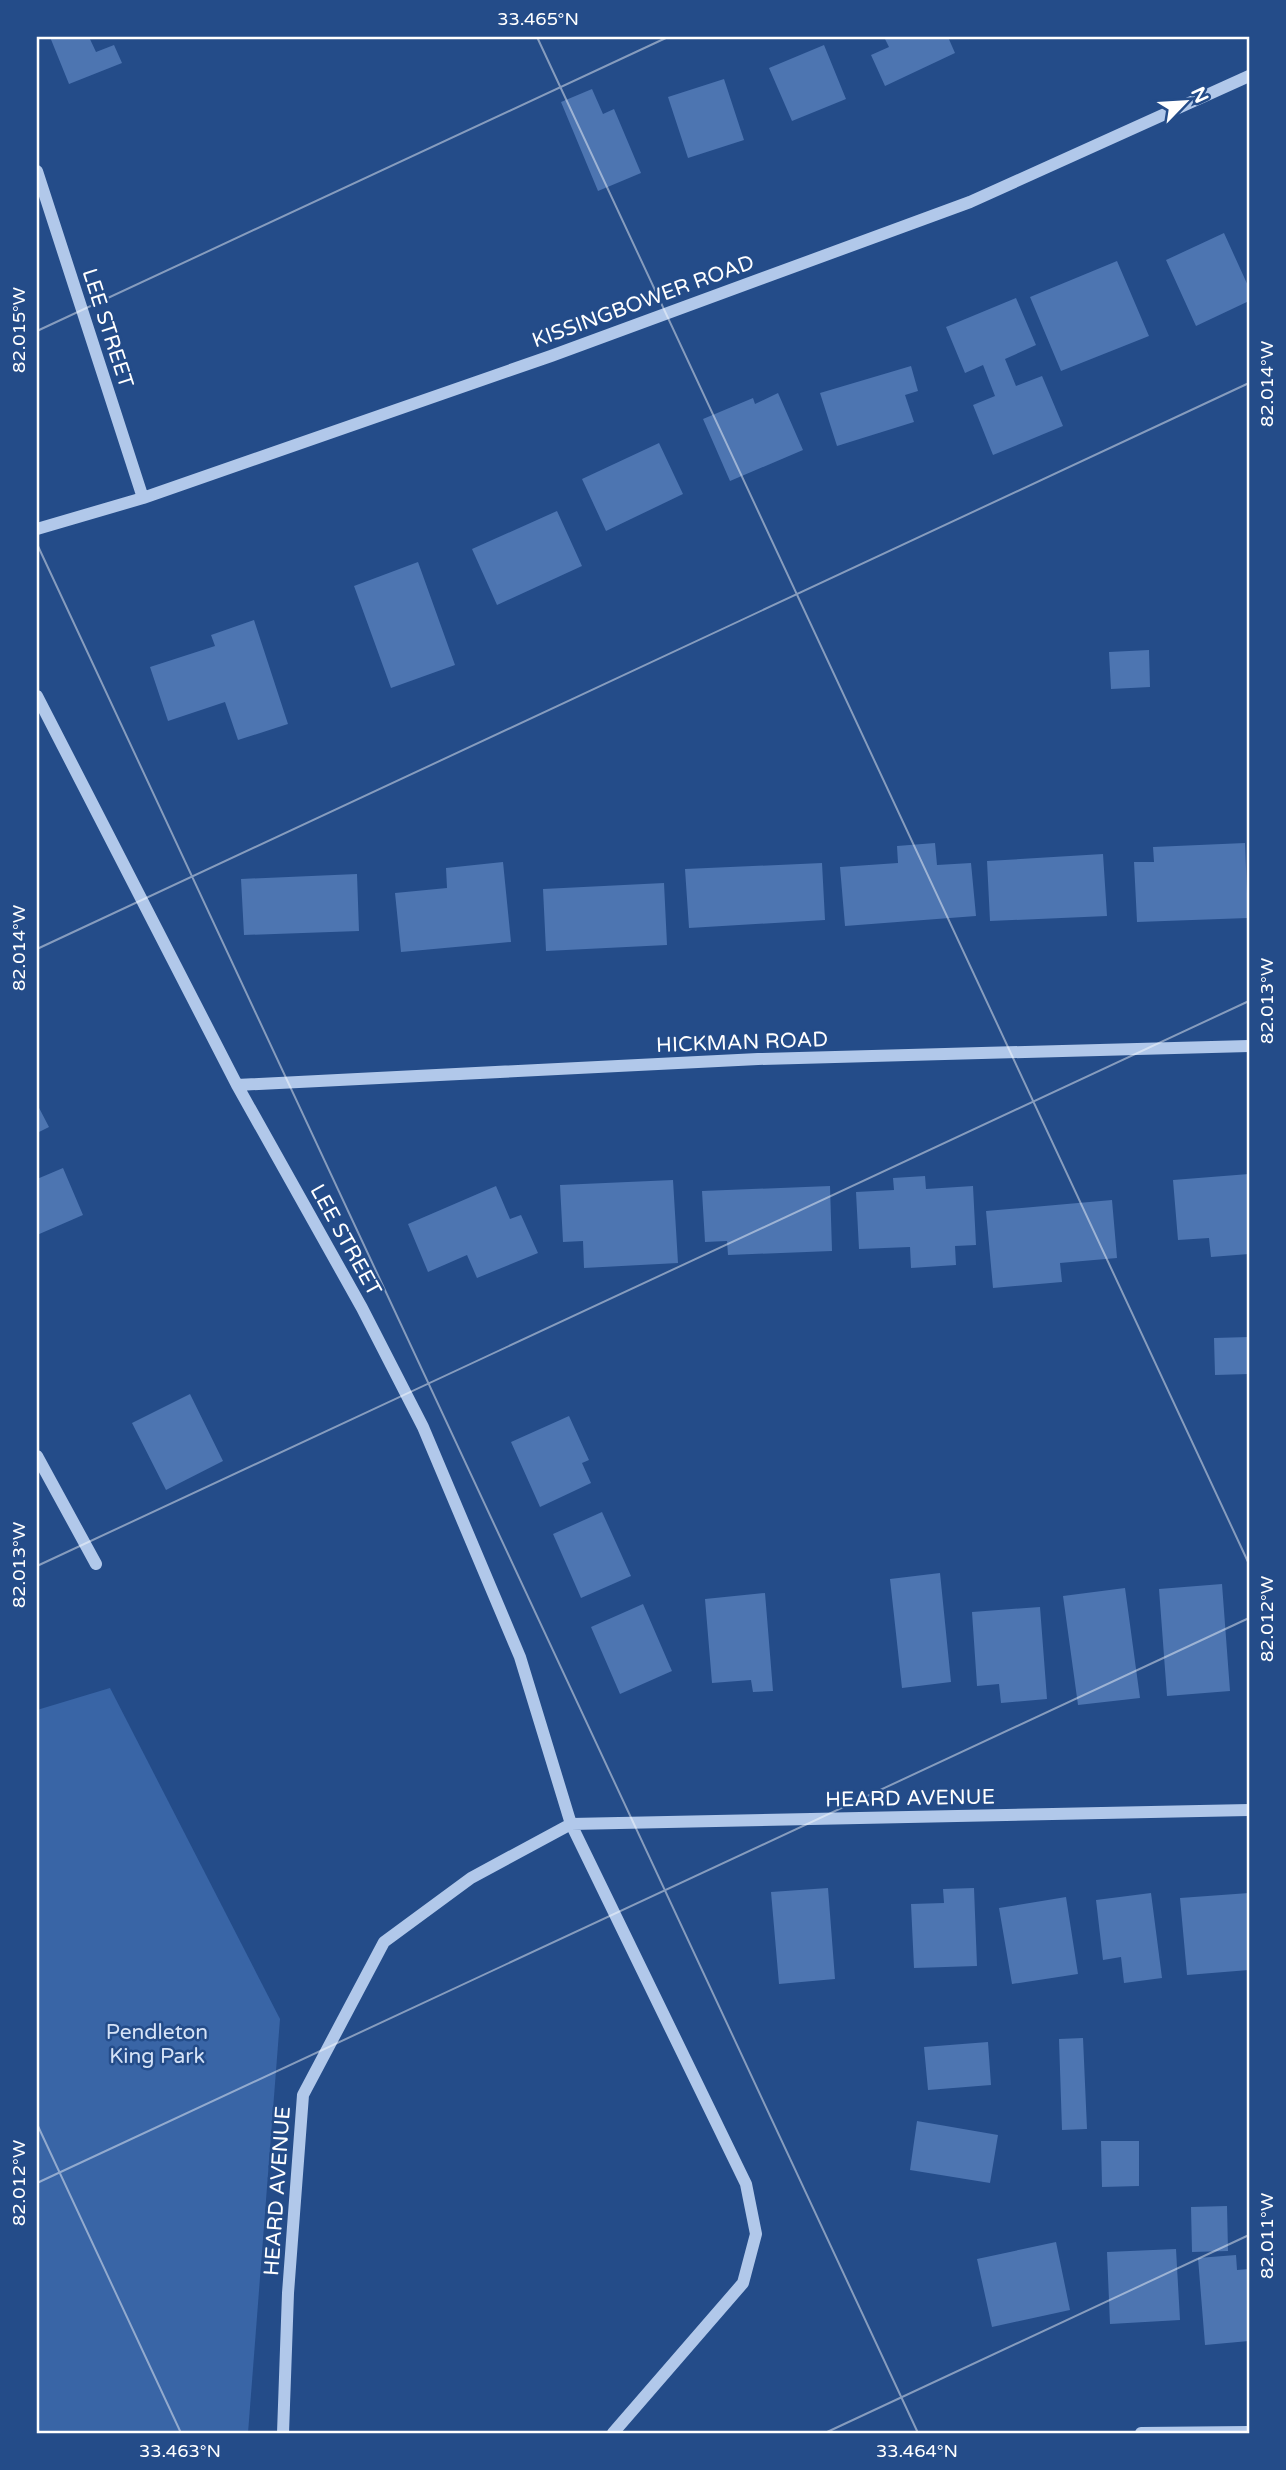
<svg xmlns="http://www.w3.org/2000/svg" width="1286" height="2470" viewBox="0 0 1286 2470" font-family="'Varela Round',sans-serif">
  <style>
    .green { fill: #3965a6 }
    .building { fill: #4d75b1 }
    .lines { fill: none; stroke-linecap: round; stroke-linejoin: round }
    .minor { stroke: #b1c8ea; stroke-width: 12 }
    .ticks { fill: none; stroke: #fff; stroke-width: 2; stroke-opacity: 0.45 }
    .labels { text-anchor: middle; stroke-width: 5; stroke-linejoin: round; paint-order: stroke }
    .street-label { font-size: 21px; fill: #fff; stroke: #244c89 }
    .park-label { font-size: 21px; fill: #d6e3f7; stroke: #244c89 }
    .neatline { fill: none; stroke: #fff; stroke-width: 2.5 }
    .ticks-label { font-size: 18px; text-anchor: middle; fill: #fff }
  </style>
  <rect width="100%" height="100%" fill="#244c89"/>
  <!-- green -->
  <path class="green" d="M110 1688 280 2019 248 2433H37V1710Z"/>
  <!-- building -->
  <path class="building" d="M50 37H89L96 52 114 45 122 63 69 84Z
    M884 37H948L955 53 885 86 871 55 889 47Z
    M824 45 846 99 792 121 769 68Z
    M724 79 744 140 688 158 668 97Z
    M592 89 603 114 614 109 641 173 598 191 561 102Z
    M1224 233 1249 288V301L1196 326 1166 260Z
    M1117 261 1149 336 1061 371 1030 297Z
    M1016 298 1036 345 1005 359 1016 386 1042 376 1063 426 993 455 973 405 995 396 983 365 965 373 946 327Z
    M911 366 918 391 905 395 914 422 837 446 820 393Z
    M778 393 803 450 730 481 703 419 753 398 755 404Z
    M659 443 683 494 606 531 582 479Z
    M557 511 582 566 497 605 472 549Z
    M418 562 455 665 391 688 354 586Z
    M254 620 288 724 238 740 225 702 168 721 150 667 215 646 211 635Z
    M1149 650 1150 687 1111 689 1109 652Z
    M935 843 937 865 971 863 976 916 845 926 840 867 898 863 897 846Z
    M1245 843 1248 918 1137 922 1134 862H1154L1153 847Z
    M1103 854 1107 916 990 921 987 861Z
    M503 862 511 942 401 952 395 893 447 888 446 868Z
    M822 863 825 920 689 928 685 869Z
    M357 874 359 931 244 935 241 879Z
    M664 883 667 945 546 951 543 889Z
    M37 1104 49 1127 37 1133Z
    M63 1168 83 1215 37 1235V1179Z
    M1249 1174V1254L1211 1257 1209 1238 1178 1240 1173 1180Z
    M925 1176 926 1189 973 1186 976 1245 955 1246 956 1265 911 1268 910 1247 859 1249 856 1192 894 1190 893 1178Z
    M673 1180 678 1263 584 1268 583 1241 563 1242 560 1185Z
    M496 1186 510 1219 521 1215 538 1253 477 1278 467 1255 428 1272 408 1224Z
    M830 1186 832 1251 728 1255 727 1241 705 1242 702 1191Z
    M1112 1200 1117 1258 1060 1263 1062 1282 993 1288 986 1211Z
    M1249 1337V1374L1215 1375 1214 1338Z
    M190 1394 223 1461 166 1490 132 1423Z
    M569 1416 589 1460 582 1463 591 1483 540 1507 511 1442Z
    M602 1512 631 1576 581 1598 553 1534Z
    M940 1573 951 1682 902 1688 890 1579Z
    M1222 1584 1230 1691 1167 1696 1159 1589Z
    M1125 1588 1140 1698 1078 1705 1063 1596Z
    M765 1593 773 1691 753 1692 751 1680 712 1683 705 1599Z
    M643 1604 672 1671 620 1694 591 1627Z
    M1040 1607 1047 1699 1001 1703 999 1684 977 1686 972 1612Z
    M828 1888 835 1979 779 1984 771 1892Z
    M974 1888 977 1966 914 1968 911 1904 944 1903 943 1889Z
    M1151 1893 1162 1978 1124 1983 1121 1957 1103 1960 1096 1900Z
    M1249 1893V1970L1187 1975 1180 1898Z
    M1066 1897 1078 1974 1012 1984 999 1908Z
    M1083 2038 1087 2129 1062 2130 1059 2039Z
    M988 2042 991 2085 928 2090 924 2047Z
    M917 2121 998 2135 990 2183 910 2170Z
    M1101 2141H1139V2186L1102 2187Z
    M1227 2206 1228 2251 1192 2252 1191 2207Z
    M1056 2242 1070 2310 992 2327 977 2259Z
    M1176 2249 1180 2320 1110 2324 1107 2252Z
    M1236 2255 1237 2270 1249 2269V2341L1205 2345 1198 2258Z"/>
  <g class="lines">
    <!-- minor -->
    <path class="minor" d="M37 171 143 498
      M37 529 143 498 551 356 970 202 1249 76
      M37 696 237 1085 362 1308 423 1427 520 1657 571 1824 746 2184 756 2234 743 2283 613 2433
      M237 1085 758 1059 1249 1046
      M37 1456 96 1564
      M283 2433 288 2293 303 2095 384 1942 471 1878 571 1824 1249 1810
      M1141 2433 1249 2432"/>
  </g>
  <!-- ticks -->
  <path class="ticks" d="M537 37 1249 1564M37 331 668 37M37 544 918 2433M37 949 1249 383M37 1566 1249 1001M37 2124 181 2433M37 2183 1249 1618M825 2433 1249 2235"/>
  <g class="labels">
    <!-- street labels -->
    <g class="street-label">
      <text transform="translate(643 301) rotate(-20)" y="7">KISSINGBOWER ROAD</text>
      <text transform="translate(108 328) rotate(72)" y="7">LEE STREET</text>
      <text transform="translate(742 1042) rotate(-2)" y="7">HICKMAN ROAD</text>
      <text transform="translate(346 1240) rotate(61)" y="7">LEE STREET</text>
      <text transform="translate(910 1798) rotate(-1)" y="7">HEARD AVENUE</text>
      <text transform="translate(277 2191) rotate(-86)" y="7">HEARD AVENUE</text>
    </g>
    <!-- park labels -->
    <g class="park-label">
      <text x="157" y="2039">Pendleton<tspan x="157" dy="24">King Park</tspan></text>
    </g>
  </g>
  <!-- border -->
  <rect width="1286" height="2470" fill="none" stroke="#244c89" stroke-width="77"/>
  <!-- north arrow -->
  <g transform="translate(1185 102) rotate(65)" stroke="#244c89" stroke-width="5" paint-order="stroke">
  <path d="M0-5L12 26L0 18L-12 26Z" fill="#ffffff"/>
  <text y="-10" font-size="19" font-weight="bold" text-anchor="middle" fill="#ffffff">N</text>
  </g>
  <rect x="38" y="38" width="1210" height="2394" class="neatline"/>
  <g class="ticks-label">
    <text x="538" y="25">33.465°N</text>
    <text transform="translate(19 330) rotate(-90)" y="6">82.015°W</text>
    <text transform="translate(1267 384) rotate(-90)" y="6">82.014°W</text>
    <text transform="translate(19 948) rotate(-90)" y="6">82.014°W</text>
    <text transform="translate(1267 1001) rotate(-90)" y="6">82.013°W</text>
    <text transform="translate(19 1565) rotate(-90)" y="6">82.013°W</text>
    <text transform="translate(1267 1619) rotate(-90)" y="6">82.012°W</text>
    <text transform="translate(19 2183) rotate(-90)" y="6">82.012°W</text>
    <text transform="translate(1267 2236) rotate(-90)" y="6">82.011°W</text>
    <text x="180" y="2457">33.463°N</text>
    <text x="917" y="2457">33.464°N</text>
  </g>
</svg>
